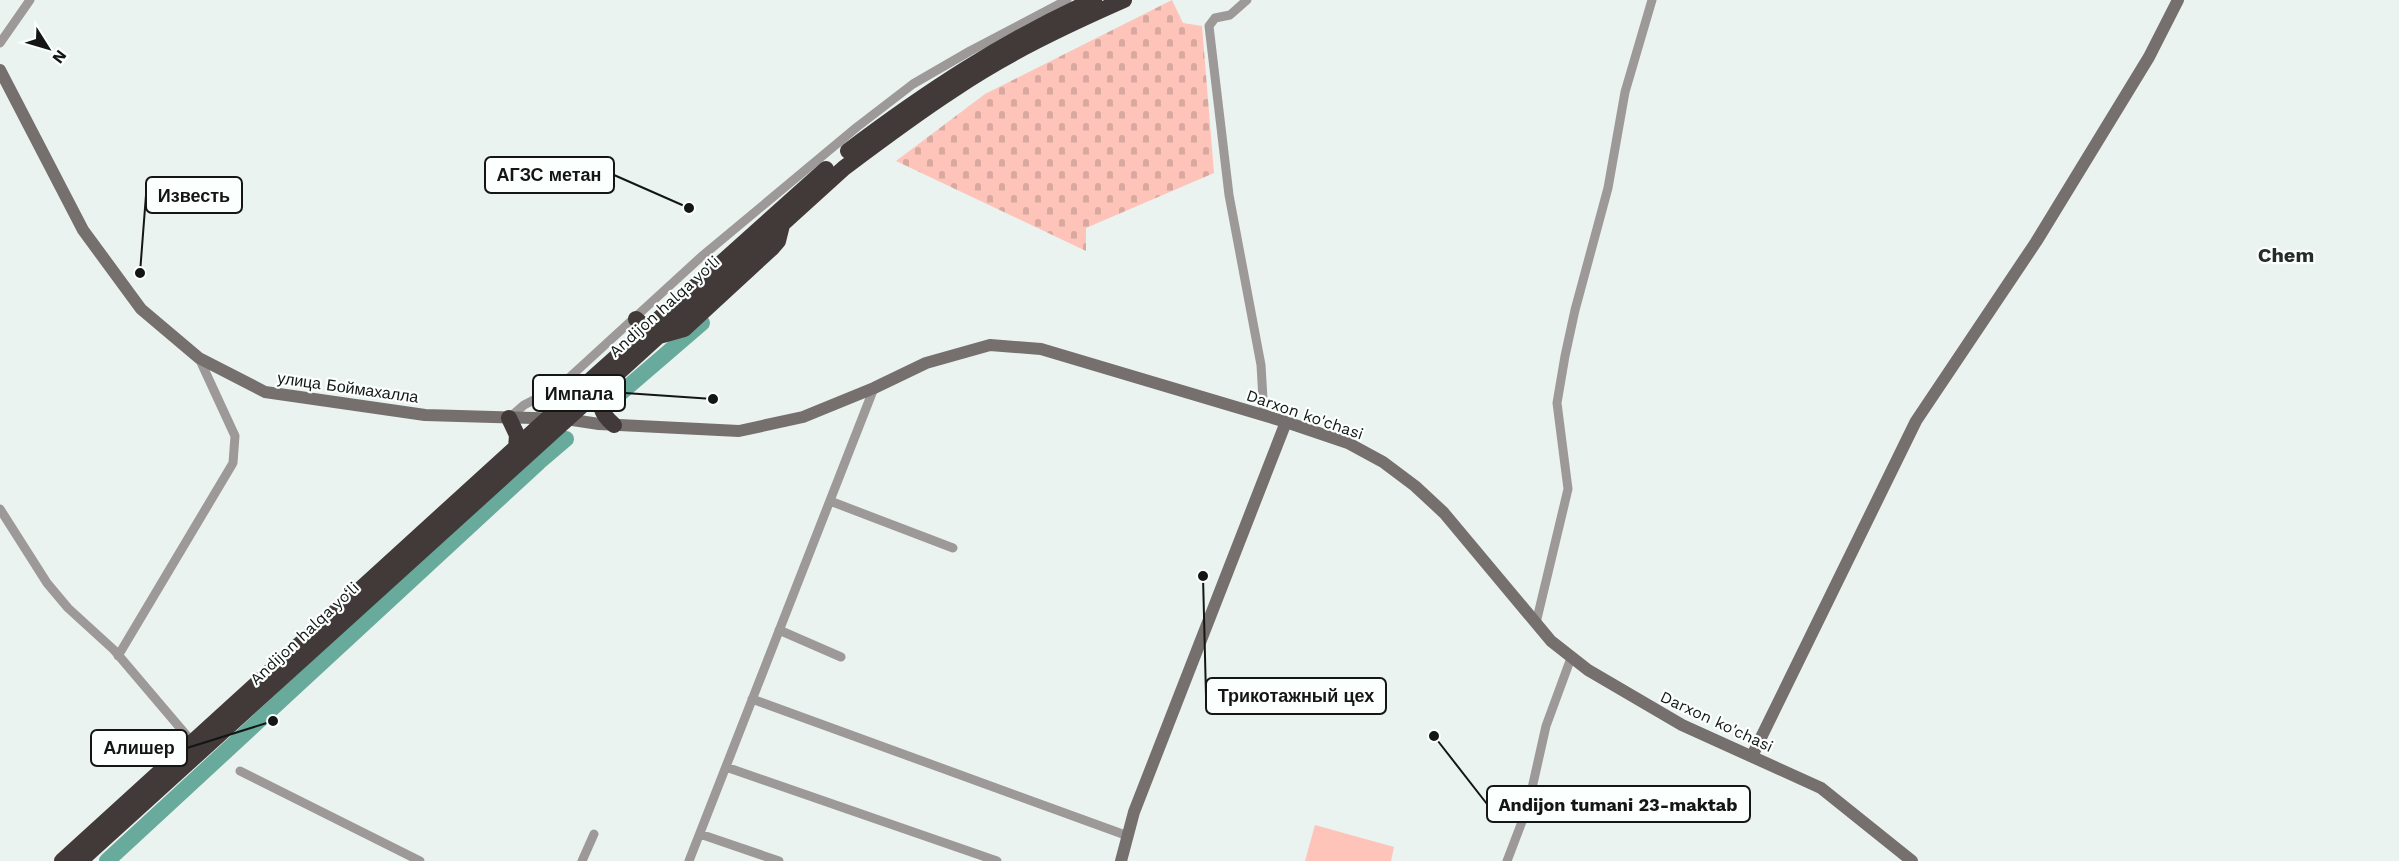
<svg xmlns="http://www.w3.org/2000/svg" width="2399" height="861" viewBox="0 0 2399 861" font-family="'Work Sans',sans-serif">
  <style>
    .cemetery { fill: url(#cemetery-stones) }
    .garden { fill: #fec4ba }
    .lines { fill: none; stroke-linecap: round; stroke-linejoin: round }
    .river { stroke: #68aa9b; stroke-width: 16 }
    .street { stroke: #9d9998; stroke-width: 9 }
    .secondary { stroke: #756f6e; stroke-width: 12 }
    .highway { stroke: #413a38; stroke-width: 16 }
    .labels { text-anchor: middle; stroke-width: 4.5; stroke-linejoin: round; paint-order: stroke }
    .street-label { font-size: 16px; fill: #131615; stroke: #fbfffe }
    .quarter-label { font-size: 20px; font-weight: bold; fill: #252c2a; stroke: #fbfffe }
    .leader { fill: none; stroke: #131615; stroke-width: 2 }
    .callout-dot { fill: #131615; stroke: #fbfffe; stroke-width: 2 }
    .callout { fill: #fbfffe; stroke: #131615; stroke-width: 2 }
    .callout-label { font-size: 18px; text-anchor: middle; font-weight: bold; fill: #131615 }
  </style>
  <defs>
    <pattern id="cemetery-stones" width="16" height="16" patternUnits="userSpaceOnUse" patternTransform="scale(1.5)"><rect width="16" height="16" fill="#fec4ba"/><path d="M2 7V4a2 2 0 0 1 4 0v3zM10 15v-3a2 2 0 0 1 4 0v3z" fill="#d9a89f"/></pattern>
  </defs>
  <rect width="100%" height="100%" fill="#eaf3f0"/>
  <!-- cemetery -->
  <path class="cemetery" d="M1172 0 1183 23 1202 26 1214 173 1086 228V251L896 161 985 94Z"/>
  <!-- garden -->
  <path class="garden" d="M1315 825 1394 847 1391 861H1305Z"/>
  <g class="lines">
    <!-- river -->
    <path class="river" d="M609 403 702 323
      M107 861 539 462 566 439"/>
    <!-- street -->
    <path class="street" d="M1247 0 1230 15 1215 18 1209 26 1229 195 1261 365 1264 416
      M0 43 30 0
      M509 418 524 405 559 387 701 257 857 127 913 84 970 51 1067 0
      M830 501 953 548
      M0 509 47 583 68 608 114 650 193 743
      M1536 623 1568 489 1557 403 1565 356 1575 310 1608 188 1625 92 1652 0
      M779 630 841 657
      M118 656 233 463 235 436 199 358
      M752 699 1128 836
      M726 767 997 861
      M240 771 420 861
      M700 834 779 861
      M582 861 594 834
      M689 861 874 388
      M1507 861 1528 806 1546 726 1571 658"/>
    <!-- secondary -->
    <path class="secondary" d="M0 70 83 230 141 309 199 358 265 392 425 415 566 419 599 424 739 431 803 417 874 388 926 363 990 345 1041 349 1286 422 1348 443 1383 462 1415 486 1444 513 1551 641 1588 670 1682 725 1821 788 1912 861
      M1752 756 1916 421 2036 242 2149 57 2178 0
      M1121 861 1134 812 1286 422"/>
    <!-- highway -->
    <path class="highway" d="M848 151C926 92 1005 40 1094 0
      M636 319 647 329
      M659 336 684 329 772 248 778 241 782 225
      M601 388C599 405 600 413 614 425
      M509 418 517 435 516 448
      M62 861 547 419 826 169
      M80 861 844 168C880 141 916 114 953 90 1006 54 1065 26 1124 0"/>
  </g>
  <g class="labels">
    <!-- street labels -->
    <g class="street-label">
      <text transform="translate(664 306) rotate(-42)" y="6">Andijon halqa yo‘li</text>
      <text transform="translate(348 387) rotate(8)" y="6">улица Боймахалла</text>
      <text transform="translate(1305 414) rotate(19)" y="6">Darxon ko'chasi</text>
      <text transform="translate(304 633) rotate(-43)" y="6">Andijon halqa yo‘li</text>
      <text transform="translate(1717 721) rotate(25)" y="6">Darxon ko'chasi</text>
    </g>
    <!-- quarter labels -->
    <g class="quarter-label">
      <text x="2286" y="262">Chem</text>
    </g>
  </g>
  <!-- callouts -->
  <path class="leader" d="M689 208L614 175M140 273L146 195M713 399L625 393M1203 576L1206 696M273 721L187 748M1434 736L1487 804"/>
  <g class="callout-dot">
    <circle cx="689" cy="208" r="6"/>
    <circle cx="140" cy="273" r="6"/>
    <circle cx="713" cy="399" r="6"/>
    <circle cx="1203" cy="576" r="6"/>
    <circle cx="273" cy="721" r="6"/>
    <circle cx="1434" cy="736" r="6"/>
  </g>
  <g class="callout">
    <rect x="485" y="157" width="129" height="36" rx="6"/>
    <rect x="146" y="177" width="96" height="36" rx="6"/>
    <rect x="533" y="375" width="92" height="36" rx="6"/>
    <rect x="1206" y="678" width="180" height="36" rx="6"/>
    <rect x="91" y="730" width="96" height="36" rx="6"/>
    <rect x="1487" y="786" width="263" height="36" rx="6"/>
  </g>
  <g class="callout-label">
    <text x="549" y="181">АГЗС метан</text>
    <text x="194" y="202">Известь</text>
    <text x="579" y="400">Импала</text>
    <text x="1296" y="702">Трикотажный цех</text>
    <text x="139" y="754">Алишер</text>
    <text x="1618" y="811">Andijon tumani 23-maktab</text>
  </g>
  <!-- north arrow -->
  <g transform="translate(48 48) rotate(127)" stroke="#fbfffe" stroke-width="4.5" paint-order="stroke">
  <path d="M0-4.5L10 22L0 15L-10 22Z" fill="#131615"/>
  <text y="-9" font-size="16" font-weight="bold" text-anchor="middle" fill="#131615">N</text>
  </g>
</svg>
